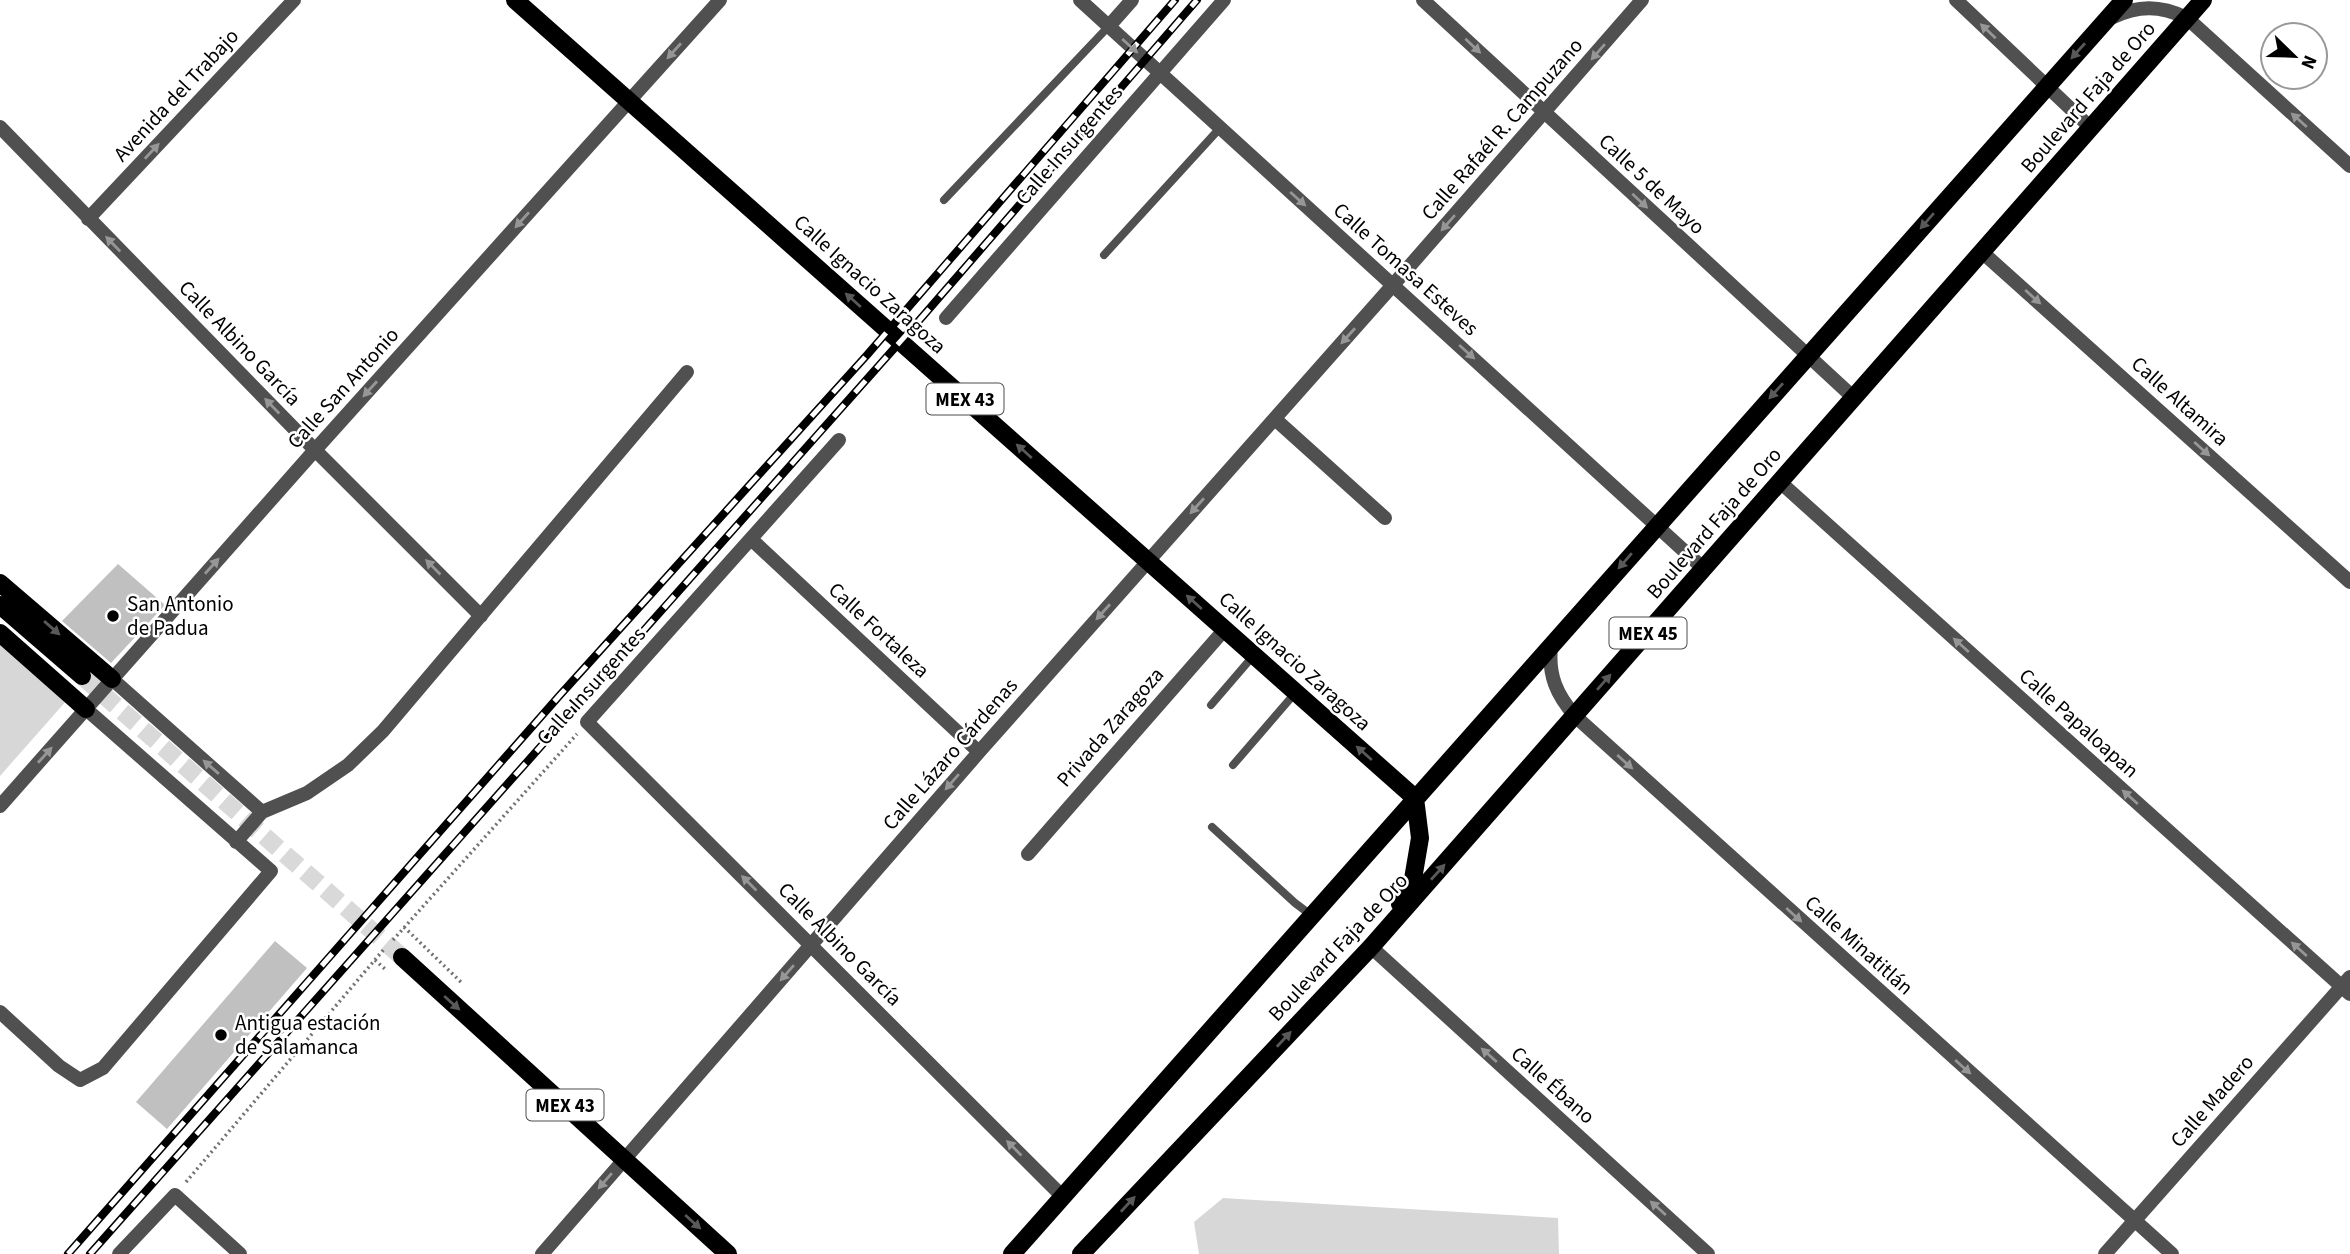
<svg xmlns="http://www.w3.org/2000/svg" width="2350" height="1254" viewBox="0 0 2350 1254" font-family="'Source Sans 3',sans-serif">
  <style>
    .green { fill: #d7d7d7 }
    .building { fill: #c0c0c0 }
    .lines { fill: none; stroke-linecap: round; stroke-linejoin: round }
    .primary-tunnel { stroke: #d9d9d9; stroke-width: 18; stroke-dasharray: 18 9; stroke-linecap: butt }
    .path { stroke: #727272; stroke-width: 3.5; stroke-dasharray: 2 3.5; stroke-linecap: butt }
    .lane { stroke: #505050; stroke-width: 8 }
    .street { stroke: #505050; stroke-width: 14 }
    .primary { stroke: #000; stroke-width: 18 }
    .rail-casing { stroke: #000; stroke-width: 8 }
    .rail { stroke: #fff; stroke-width: 5; stroke-dasharray: 16; stroke-linecap: butt }
    .oneway { fill: #969696 }
    .oneway2 { fill: #595959 }
    .poi-dot { fill: #000; stroke: #fff; stroke-width: 2.5 }
    .labels { text-anchor: middle; stroke-width: 5; stroke-linejoin: round; paint-order: stroke }
    .shield { fill: #fff; stroke: #4c4c4c; stroke-width: 2 }
    .shield-label { font-size: 19px; font-weight: bold; fill: #000 }
    .street-label { font-size: 21px; fill: #000; stroke: #fff }
    .poi-label { font-size: 21px; fill: #000; stroke: #fff; text-anchor: start }
  </style>
  <rect width="100%" height="100%" fill="#fff"/>
  <!-- green -->
  <path class="green" d="M0 642 67 700 0 776Z
    M1223 1198 1558 1218 1559 1254H1199L1194 1222Z"/>
  <!-- building -->
  <path class="building" d="M118 564 165 605 111 663 62 621Z
    M275 941 307 968 167 1129 136 1102Z"/>
  <g class="lines">
    <!-- primary-tunnel -->
    <path class="primary-tunnel" d="M82 676 402 957"/>
    <!-- path -->
    <path class="path" d="M404 927 463 984
      M393 940 577 734
      M375 960 386 970
      M186 1182 385 948"/>
    <!-- lane -->
    <path class="lane" d="M944 200 1109 26
      M1104 255 1220 128
      M1211 705 1254 655
      M1233 765 1296 692
      M1212 827 1295 903 1311 915"/>
    <!-- street -->
    <path class="street" d="M1080 0 1704 569
      M1423 0 1854 398
      M1956 0 2091 128
      M2111 18C2138 5 2160 5 2187 18L2350 166
      M1109 26 1132 0
      M0 127 315 450 481 616
      M88 219 294 0
      M1982 252 2350 582
      M946 318 1224 0
      M1275 419 1385 518
      M839 440 587 722 1062 1196
      M1780 482 2350 994
      M751 539 979 752
      M1551 647C1548 676 1557 695 1575 716L2172 1254
      M112 679 262 812
      M0 806 315 450 720 0
      M236 842 262 812 307 793 348 765 383 731 687 372
      M1028 854 1225 629
      M1371 947 1708 1254
      M0 1012 59 1066 80 1080 103 1068 271 871 86 709
      M119 1254 175 1195 240 1254
      M542 1254 979 752 1393 285 1642 0
      M2105 1254 2350 977"/>
    <!-- primary -->
    <path class="primary" d="M515 0 1415 798 1420 838 1413 879 1400 904
      M0 583 112 679
      M0 605 82 676
      M0 633 86 709
      M402 957 728 1254
      M1012 1254 2124 0
      M1081 1254 1371 947 2203 0"/>
    <!-- rail casing -->
    <g class="rail-casing">
      <path id="rail" d="M68 1254 560 695 867 355 1175 0
        M90 1254 923 316 1197 0"/>
    </g>
    <!-- rail -->
    <use href="#rail" class="rail"/>
  </g>
  <!-- one-way arrows -->
  <defs><path id="oneway-solid" d="M-6-.8H1V-3.2L6.5 0L1 3.2V.8H-6Z" transform="scale(1.75)"/></defs>
  <g class="oneway">
    <use href="#oneway-solid" transform="translate(1988 31) rotate(-137)"/>
    <use href="#oneway-solid" transform="translate(1130 46) rotate(42)"/>
    <use href="#oneway-solid" transform="translate(1473 46) rotate(43)"/>
    <use href="#oneway-solid" transform="translate(674 51) rotate(132)"/>
    <use href="#oneway-solid" transform="translate(1598 52) rotate(131)"/>
    <use href="#oneway-solid" transform="translate(2299 120) rotate(-138)"/>
    <use href="#oneway-solid" transform="translate(152 151) rotate(-47)"/>
    <use href="#oneway-solid" transform="translate(1298 199) rotate(42)"/>
    <use href="#oneway-solid" transform="translate(1640 201) rotate(43)"/>
    <use href="#oneway-solid" transform="translate(522 220) rotate(132)"/>
    <use href="#oneway-solid" transform="translate(1448 223) rotate(131)"/>
    <use href="#oneway-solid" transform="translate(113 244) rotate(-134)"/>
    <use href="#oneway-solid" transform="translate(2033 297) rotate(42)"/>
    <use href="#oneway-solid" transform="translate(1348 336) rotate(132)"/>
    <use href="#oneway-solid" transform="translate(1467 352) rotate(42)"/>
    <use href="#oneway-solid" transform="translate(370 389) rotate(132)"/>
    <use href="#oneway-solid" transform="translate(272 406) rotate(-134)"/>
    <use href="#oneway-solid" transform="translate(2202 449) rotate(42)"/>
    <use href="#oneway-solid" transform="translate(1197 506) rotate(132)"/>
    <use href="#oneway-solid" transform="translate(212 566) rotate(-48)"/>
    <use href="#oneway-solid" transform="translate(433 567) rotate(-135)"/>
    <use href="#oneway-solid" transform="translate(1103 612) rotate(132)"/>
    <use href="#oneway-solid" transform="translate(1961 645) rotate(-138)"/>
    <use href="#oneway-solid" transform="translate(45 755) rotate(-48)"/>
    <use href="#oneway-solid" transform="translate(1625 762) rotate(42)"/>
    <use href="#oneway-solid" transform="translate(211 767) rotate(-139)"/>
    <use href="#oneway-solid" transform="translate(952 782) rotate(131)"/>
    <use href="#oneway-solid" transform="translate(2130 797) rotate(-138)"/>
    <use href="#oneway-solid" transform="translate(749 883) rotate(-135)"/>
    <use href="#oneway-solid" transform="translate(1794 915) rotate(42)"/>
    <use href="#oneway-solid" transform="translate(2299 949) rotate(-138)"/>
    <use href="#oneway-solid" transform="translate(787 973) rotate(131)"/>
    <use href="#oneway-solid" transform="translate(1489 1055) rotate(-138)"/>
    <use href="#oneway-solid" transform="translate(1963 1067) rotate(42)"/>
    <use href="#oneway-solid" transform="translate(1014 1148) rotate(-135)"/>
    <use href="#oneway-solid" transform="translate(605 1181) rotate(131)"/>
    <use href="#oneway-solid" transform="translate(1658 1208) rotate(-138)"/>
  </g>
  <g class="oneway2">
    <use href="#oneway-solid" transform="translate(2078 51) rotate(132)"/>
    <use href="#oneway-solid" transform="translate(1927 221) rotate(131)"/>
    <use href="#oneway-solid" transform="translate(853 300) rotate(-138)"/>
    <use href="#oneway-solid" transform="translate(1776 391) rotate(132)"/>
    <use href="#oneway-solid" transform="translate(1024 451) rotate(-138)"/>
    <use href="#oneway-solid" transform="translate(1625 561) rotate(131)"/>
    <use href="#oneway-solid" transform="translate(1194 602) rotate(-138)"/>
    <use href="#oneway-solid" transform="translate(52 628) rotate(41)"/>
    <use href="#oneway-solid" transform="translate(1604 682) rotate(-49)"/>
    <use href="#oneway-solid" transform="translate(1364 753) rotate(-138)"/>
    <use href="#oneway-solid" transform="translate(1438 872) rotate(-48)"/>
    <use href="#oneway-solid" transform="translate(452 1003) rotate(42)"/>
    <use href="#oneway-solid" transform="translate(1284 1039) rotate(-47)"/>
    <use href="#oneway-solid" transform="translate(1128 1204) rotate(-47)"/>
    <use href="#oneway-solid" transform="translate(693 1222) rotate(42)"/>
  </g>
  <!-- markers -->
  <g class="poi-dot">
    <circle cx="113" cy="616" r="7"/>
    <circle cx="221" cy="1035" r="7"/>
  </g>
  <g class="labels">
    <!-- shield labels -->
    <g class="shield">
      <rect x="926.5" y="383.5" width="77" height="31" rx="5"/>
      <rect x="1609.5" y="617.5" width="77" height="31" rx="5"/>
      <rect x="526.5" y="1089.5" width="77" height="31" rx="5"/>
    </g>
    <g class="shield-label">
      <text x="965" y="406">MEX 43</text>
      <text x="1648" y="640">MEX 45</text>
      <text x="565" y="1112">MEX 43</text>
    </g>
    <!-- street labels -->
    <g class="street-label">
      <text transform="translate(176 95) rotate(-47)" y="7">Avenida del Trabajo</text>
      <text transform="translate(2088 97) rotate(-49)" y="7">Boulevard Faja de Oro</text>
      <text transform="translate(1502 129) rotate(-49)" y="7">Calle Rafaél R. Campuzano</text>
      <text transform="translate(1069 145) rotate(-49)" y="7">Calle Insurgentes</text>
      <text transform="translate(1652 184) rotate(43)" y="7">Calle 5 de Mayo</text>
      <text transform="translate(1406 269) rotate(42)" y="7">Calle Tomasa Esteves</text>
      <text transform="translate(870 284) rotate(42)" y="7">Calle Ignacio Zaragoza</text>
      <text transform="translate(240 343) rotate(46)" y="7">Calle Albino García</text>
      <text transform="translate(343 388) rotate(-48)" y="7">Calle San Antonio</text>
      <text transform="translate(2180 401) rotate(42)" y="7">Calle Altamira</text>
      <text transform="translate(1714 523) rotate(-49)" y="7">Boulevard Faja de Oro</text>
      <text transform="translate(879 630) rotate(43)" y="7">Calle Fortaleza</text>
      <text transform="translate(1295 661) rotate(42)" y="7">Calle Ignacio Zaragoza</text>
      <text transform="translate(591 686) rotate(-48)" y="7">Calle Insurgentes</text>
      <text transform="translate(2079 723) rotate(42)" y="7">Calle Papaloapan</text>
      <text transform="translate(1110 727) rotate(-49)" y="7">Privada Zaragoza</text>
      <text transform="translate(950 754) rotate(-49)" y="7">Calle Lázaro Cárdenas</text>
      <text transform="translate(840 944) rotate(45)" y="7">Calle Albino García</text>
      <text transform="translate(1859 945) rotate(42)" y="7">Calle Minatitlán</text>
      <text transform="translate(1338 947) rotate(-47)" y="7">Boulevard Faja de Oro</text>
      <text transform="translate(1553 1085) rotate(42)" y="7">Calle Ébano</text>
      <text transform="translate(2212 1101) rotate(-49)" y="7">Calle Madero</text>
    </g>
    <!-- poi labels -->
    <g class="poi-label">
      <text x="127" y="611">San Antonio<tspan x="127" dy="24">de Padua</tspan></text>
      <text x="235" y="1030">Antigua estación<tspan x="235" dy="24">de Salamanca</tspan></text>
    </g>
  </g>
  <!-- north arrow -->
  <g transform="translate(2294 56) rotate(113)"><circle r="33" fill="#ffffff" stroke="#999999" stroke-width="2"/>
  <path d="M0-5L12 26L0 18L-12 26Z" fill="#000000"/>
  <text y="-10" font-size="19" font-weight="bold" text-anchor="middle" fill="#000000">N</text>
  </g>
</svg>
